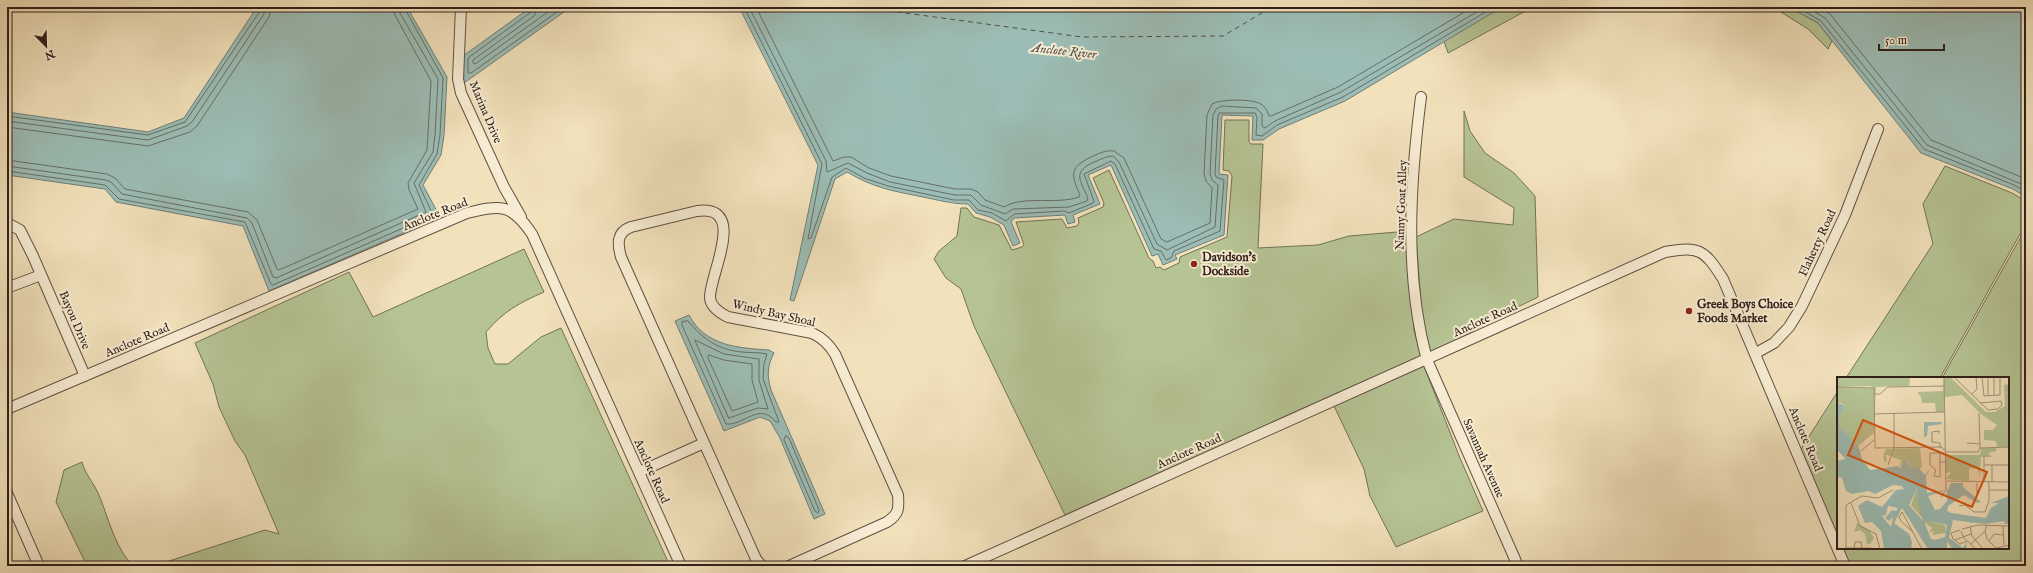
<svg xmlns="http://www.w3.org/2000/svg" width="2033" height="573" viewBox="0 0 2033 573" font-family="'IM FELL English',serif">
  <style>
    .green { fill: #b6c494; stroke: #727257 }
    .water { fill: #9cbdb5; stroke: #707e77 }
    .lines { fill: none; stroke-linecap: round; stroke-linejoin: round }
    .shore { stroke: #666e68; stroke-width: 1 }
    .ferry { stroke: #504f48; stroke-width: 1; stroke-dasharray: 5 4; stroke-linecap: butt }
    .minor-casing { stroke: #605042; stroke-width: 12 }
    .minor { stroke: #f7ecd3; stroke-width: 10 }
    .poi-dot { fill: #8f2418; stroke: #f7ecd3; stroke-width: 1.5 }
    .labels { text-anchor: middle; stroke-width: 4; stroke-linejoin: round; paint-order: stroke }
    .street-label { font-size: 12px; fill: #2f201a; stroke: #f7ecd3 }
    .poi-label { font-size: 12px; font-weight: bold; fill: #2f201a; stroke: #f7ecd3; text-anchor: start }
    .water-label { font-size: 13px; font-style: italic; fill: #504f48; stroke: #f7ecd3 }
    .inset-river { fill: none; stroke: #9cbdb5; stroke-width: 2 }
    .inset-road { fill: none; stroke: #a4947b; stroke-width: 1 }
    .view { fill: #d6530d; fill-opacity: 0.15; stroke: #d6530d; stroke-width: 2 }
    .inset-edge { fill: none; stroke: #2f201a; stroke-width: 2 }
  </style>
  <rect width="100%" height="100%" fill="#f2e2bc"/>
  <filter id="stains"><feTurbulence type="fractalNoise" baseFrequency=".005" numOctaves="4"/><feColorMatrix values="0 0 0 0 .2 0 0 0 0 .09 0 0 0 0 .02 0 0 0 .5 -.17"/></filter>
  <radialGradient id="worn" r=".72"><stop offset=".6" stop-color="#630" stop-opacity="0"/><stop offset="1" stop-color="#630" stop-opacity=".3"/></radialGradient>
  <!-- green -->
  <path class="green" d="M1502 7H1533L1448 53 1444 41Z
    M1773 7H1789L1818 23 1832 41 1828 49 1808 29Z
    M1464 111 1470 131 1485 153 1514 173 1535 196 1538 297C1501 314 1467 336 1429 353L1423 330 1416 237 1454 219 1513 225 1514 208 1464 177Z
    M1225 120H1249V142L1251 144H1263L1258 248 1318 245 1349 236 1397 232 1407 234 1414 330 1421 356 1065 515 974 326 961 289 946 278 934 259 939 251 957 236 961 208H967L974 217 999 225 1012 250 1022 247 1024 245 1016 222 1062 219 1067 228 1077 226 1079 223 1078 218 1103 207 1104 203 1093 178 1109 170 1149 258 1153 261 1156 268 1160 267 1164 270 1179 263 1180 257 1227 237 1232 176 1229 171 1223 170Z
    M1945 166 2012 193 2026 201V566H1850L1842 548H2008V378H1942L2023 233 2020 234 1940 378H1846L1933 244 1923 204Z
    M524 249 544 292C519 303 504 311 486 332L488 348 495 364H508L541 337 561 328 670 566H165L166 562 265 530 279 534 245 455 235 441 219 407 213 384 195 343 349 272 373 317Z
    M1424 366 1460 458 1483 511 1396 547 1370 496 1364 469 1334 406Z
    M1838 391V538L1801 449Z
    M82 462C85 474 93 482 98 493 108 515 115 550 134 566H87L56 502 64 470Z"/>
  <!-- water -->
  <path class="water" d="M257 7H407L447 77 444 135 441 155 423 185 440 217 269 291 243 226 116 202 105 189 7 175V112L148 132 184 118Z
    M531 7H571L464 83 463 56Z
    M739 7H1502L1345 101 1279 129 1263 140H1252L1253 116 1222 115 1219 174 1228 175 1224 235 1175 255 1177 259 1163 265 1158 254 1152 256 1111 165 1088 175 1100 204 1073 215 1075 222 1068 224 1065 215 1014 218 1011 222 1020 243 1013 246 1004 225 990 217 976 213 968 204C952 204 938 200 923 197 893 191 874 188 847 172L835 179 794 301 790 300 818 165Z
    M1789 7H2026V197L2013 189 1921 153 1818 23Z
    M689 315C705 346 738 348 769 350L774 353C767 366 767 376 771 390L825 514 814 519 780 438 770 421 760 417 724 431 675 321Z"/>
  <g class="lines">
    <!-- shore -->
    <path class="shore" d="M533 7 531 12 468 58V73H471L564 7
      M538 7 534 16 473 60V63L475 64 555 7
      M744 7 822 164 808 239 811 238 832 177 846 168 864 178 888 186 954 200H969L978 210 992 213 1006 221 1014 214 1064 211 1069 213 1093 203 1094 201 1084 174 1111 161 1115 164 1154 249 1161 251 1166 260 1171 258 1174 251 1220 231 1224 180 1216 177 1215 173 1218 116 1219 113H1255L1257 117 1256 135 1262 136 1277 125 1343 97 1494 7
      M749 7 826 161 827 172 848 163 867 173 890 182 955 195H971L981 205 1005 214 1013 209 1069 207 1087 201 1088 198C1080 180 1072 172 1094 162 1100 160 1106 156 1113 156L1119 162 1157 244 1167 250 1215 227 1218 185 1212 180 1210 173 1213 115 1216 109 1222 106 1256 108 1262 114V126L1265 128 1275 121 1341 92 1485 7
      M756 7 833 161 844 157H851L869 168 891 176 955 189H971L978 192 985 200 1004 207C1024 195 1056 205 1079 197L1080 195C1070 173 1070 167 1093 156 1100 153 1106 150 1114 151L1124 158 1161 239 1167 242 1210 223 1212 188 1206 181 1204 173 1207 115 1212 104C1220 99 1251 99 1259 103 1265 106 1267 110 1269 116H1271L1338 87 1473 7
      M1797 7 1821 21 1924 149 2014 185 2026 192
      M1807 7 1825 18 1927 145 2026 186
      M1819 7 1830 14 1931 140 2026 179
      M7 116 148 135 185 122 260 11V7
      M7 121 148 140 187 126 192 122 264 14 265 7
      M7 127 148 146 190 132 197 126 269 17 271 7
      M7 160 107 174 115 178 125 189 248 212 257 220 277 269 279 270 418 209 409 190 408 183 427 150 431 81 395 15 393 7
      M7 166 106 180 111 182 122 194 247 218 252 223 273 277 276 278 426 212 414 183 433 152 435 135 438 79 400 13 399 7
      M7 171 105 185 119 199 245 222 271 284 273 285 433 215 419 185 437 154 440 135 443 78 404 7
      M688 321C703 339 718 350 742 352 750 353 759 352 767 354L764 364 763 379 779 422H776C759 401 744 426 726 424L682 325V322Z
      M695 340 724 354 759 359V380L768 409 758 408 729 418Z
      M709 355 724 360 752 364V380L758 402 732 411 708 358Z
      M786 436 789 438 819 510 818 513 815 511 784 440Z"/>
    <!-- ferry -->
    <path class="ferry" d="M861 7 1082 37 1223 36 1272 7"/>
    <!-- minor casing -->
    <g class="minor-casing">
      <path id="minor" d="M461 7 458 79 461 93 504 187 521 217
        M1421 97C1410 183 1404 275 1427 360L1518 566
        M7 223 20 230 33 256 85 376
        M7 283 12 286 41 275
        M1756 353 1774 343 1789 327 1802 306 1845 215 1878 129
        M7 409 467 213C501 205 511 203 532 234L681 566
        M639 472 704 443
        M7 493 39 566
        M762 566 756 559 621 257C617 243 617 232 631 227L697 211C748 204 710 274 710 297 710 307 720 313 728 317L812 333C823 338 829 344 835 354L898 495C899 509 899 514 887 522L789 566
        M965 566 1665 252C1699 246 1704 249 1723 279L1845 566"/>
    </g>
    <!-- minor -->
    <use href="#minor" class="minor"/>
  </g>
  <!-- markers -->
  <g class="poi-dot">
    <circle cx="1194" cy="264" r="4"/>
    <circle cx="1689" cy="311" r="4"/>
  </g>
  <g class="labels">
    <!-- street labels -->
    <g class="street-label">
      <text transform="translate(486 112) rotate(67)" y="4">Marina Drive</text>
      <text transform="translate(1401 205) rotate(-88)" y="4">Nanny Goat Alley</text>
      <text transform="translate(435 214) rotate(-22)" y="4">Anclote Road</text>
      <text transform="translate(1817 243) rotate(-65)" y="4">Flaherty Road</text>
      <text transform="translate(774 313) rotate(13)" y="4">Windy Bay Shoal</text>
      <text transform="translate(1485 319) rotate(-24)" y="4">Anclote Road</text>
      <text transform="translate(75 320) rotate(67)" y="4">Bayou Drive</text>
      <text transform="translate(137 340) rotate(-23)" y="4">Anclote Road</text>
      <text transform="translate(1806 439) rotate(67)" y="4">Anclote Road</text>
      <text transform="translate(1189 451) rotate(-24)" y="4">Anclote Road</text>
      <text transform="translate(1484 458) rotate(66)" y="4">Savannah Avenue</text>
      <text transform="translate(652 471) rotate(66)" y="4">Anclote Road</text>
    </g>
    <!-- poi labels -->
    <g class="poi-label">
      <text x="1202" y="261">Davidson's<tspan x="1202" dy="14">Dockside</tspan></text>
      <text x="1697" y="308">Greek Boys Choice<tspan x="1697" dy="14">Foods Market</tspan></text>
    </g>
    <!-- water labels -->
    <g class="water-label">
      <text transform="translate(1064 50) rotate(6)" y="5">Anclote River</text>
    </g>
  </g>
  <!-- overview -->
  <g transform="translate(1837 377)">
    <rect width="172" height="172" fill="#f2e2bc"/>
    <path d="M0 0H84V1H73L72 9 39 10 37 56 20 70 2 50V40L8 30 5 26 0 27V10L37 11 33 9 0 10ZM107 0H113L149 35H158L168 29 167 8 172 7V70H160L159 64 147 63V53H156L160 48 144 37 125 18 108 20V35H99L98 26H85L84 20 80 15 106 14ZM83 71 85 90 82 93 80 89 72 91 71 84H66L62 91 64 83 55 80 57 74 55 79 48 78 50 82 48 86 46 79 49 72ZM144 71H159L160 74 151 76 155 80H144L143 100 141 92 132 91V104L109 102 114 95 109 96V78H143ZM80 111 81 126 86 142 74 128ZM90 144 108 148 109 156 95 158 97 154 92 155 95 151 88 146ZM20 146 32 153 37 161 33 167H30L28 157 23 153 17 155Z" fill="#b6c494"/>
    <path d="M0 27H5L8 30 2 40V50L22 71 25 82 33 93 61 89 63 92 66 84H70L72 91 80 89 88 98 94 91 89 99 90 116 109 113 91 119 98 133 103 132 110 124V114L114 106H126V110L144 125 140 126 127 118 111 129 110 134 114 136 149 141 154 131 162 126H154L172 119V147H168L167 144 148 147 116 143 112 161 126 171 130 165 129 172H115L110 164V172H91L65 131 57 146 72 157 75 165 74 172H47L44 154 35 145 28 146 21 129 30 123 45 130 59 113 67 112 65 109 56 108 38 117 32 114 15 117 9 114 5 101 0 99V84L9 82 0 73ZM80 111 81 126 86 144 72 128ZM51 129 61 131 59 134 55 133 48 141 52 144 56 140 54 150 45 139 49 138ZM89 144 108 147 110 149 108 160 98 163 94 162 88 147ZM87 45H104L105 47 91 49 90 59 87 60Z" fill="#9cbdb5" fill-rule="evenodd"/>
    <path class="inset-river" d="M0 66 30 101 61 96 86 109 85 127 89 140 123 141 135 145"/>
    <path class="inset-road" d="M117 0 151 33 161 32 165 28 164 24 143 26M145 0 147 19 163 18V0M151 0V19M157 0V19M0 10 37 11 38 71 104 70 108 73M37 17H43L51 10 107 9M135 17 140 12 139 0M142 36 143 71M37 37 107 35M102 57V54L95 55V65L103 66V71M130 66 143 67M143 71 172 70M24 74 37 63M108 75H141L143 71M147 79V105M103 85V100L97 99 99 93 93 88V76H103V85H108M51 88 57 71V37M147 88H172M155 88V105M110 104 172 105M140 106V116H142L140 113M152 113H172M0 120V150M104 120 109 113 107 0M14 126 23 149 39 157 43 172M122 129 128 128 137 135H148L152 124V105M150 148 148 154 150 162 160 172M133 149 135 159 146 172M166 149 167 168M125 152 141 148 172 149M123 153 114 156 116 162 123 167 130 164M124 154 127 161 139 172M76 155 64 144 62 140 65 135 85 172M118 163 134 157M152 164 157 157 166 158M133 168 148 154M9 171H34M17 171 18 165H24L25 171M9 172V128L25 119 41 121 56 113M156 172 172 168"/>
    <path class="view" d="M26 43 150 95 135 130 11 78Z"/>
    <rect width="172" height="172" class="inset-edge"/>
  </g>
  <!-- margin -->
  <rect width="2033" height="573" fill="none" stroke="#f2e2bc" stroke-width="24"/>
  <rect x="8" y="8" width="2017" height="557" fill="none" stroke="#2f201a" stroke-width="2"/>
  <rect x="12" y="12" width="2009" height="549" fill="none" stroke="#2f201a"/>
  <!-- north arrow -->
  <g transform="translate(46 46) rotate(157)" stroke="#f7ecd3" stroke-width="3" paint-order="stroke">
  <path d="M0-3L7 15L0 10L-7 15Z" fill="#2f201a"/>
  <text y="-6" font-size="11" font-weight="bold" text-anchor="middle" fill="#2f201a">N</text>
  </g>
  <!-- scale -->
  <path d="M1879 44v6h65v-6" fill="none" stroke="#2f201a" stroke-width="2"/>
  <text x="1885" y="44" font-size="12" fill="#2f201a" stroke="#f7ecd3" stroke-width="3" paint-order="stroke">50 m</text>
  <rect width="100%" height="100%" filter="url(#stains)"/>
  <rect width="100%" height="100%" fill="url(#worn)"/>
</svg>
